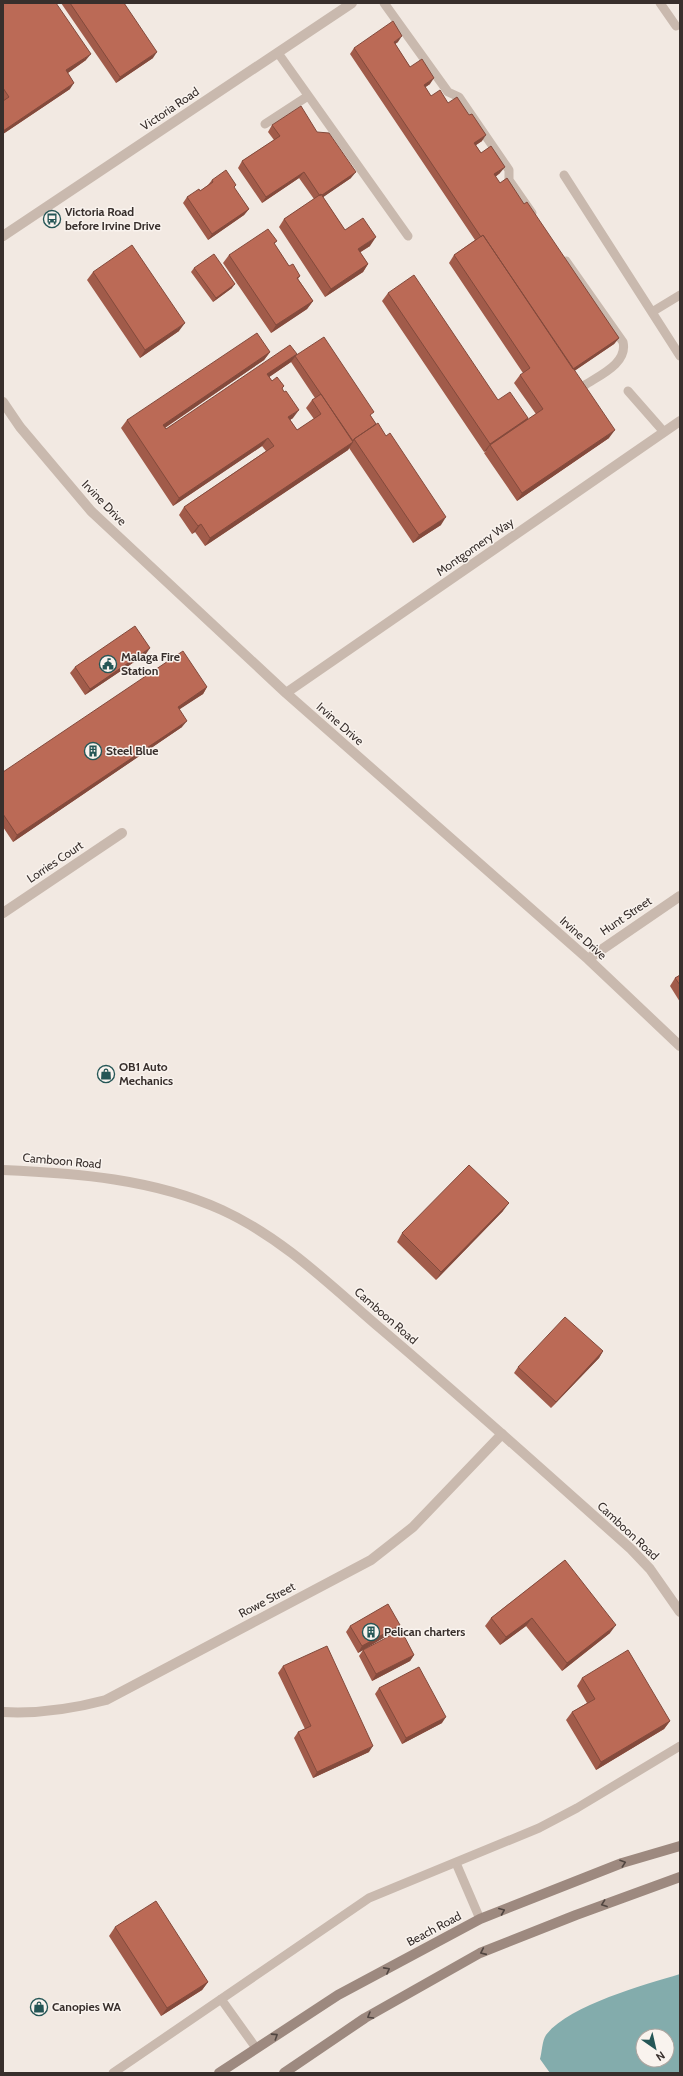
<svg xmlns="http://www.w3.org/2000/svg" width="683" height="2076" viewBox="0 0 683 2076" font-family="Cabin,sans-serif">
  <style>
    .water { fill: #83acac; fill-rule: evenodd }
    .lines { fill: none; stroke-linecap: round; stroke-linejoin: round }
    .service { stroke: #c9b9ae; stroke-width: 9 }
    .minor { stroke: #c9b9ae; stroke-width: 10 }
    .tertiary { stroke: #c9b9ae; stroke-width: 10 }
    .secondary { stroke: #9d897f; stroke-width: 10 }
    .wall { fill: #a15b4a }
    .shaded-wall { fill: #834a3c }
    .building { fill: #bb6a56; stroke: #834a3c }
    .oneway { stroke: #514641 }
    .labels { text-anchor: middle; stroke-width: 3; stroke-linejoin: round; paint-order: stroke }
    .street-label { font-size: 12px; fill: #382f2c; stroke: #f9f3ee }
    .poi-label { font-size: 12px; font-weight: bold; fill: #382f2c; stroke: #f9f3ee; text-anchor: start }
  </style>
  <rect width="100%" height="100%" fill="#f2e9e2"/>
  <!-- water -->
  <path class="water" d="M680 1974V2073H550L540 2059C542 2052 542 2041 546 2035 569 2005 644 1985 680 1974ZM643 2036H667V2060H643Z"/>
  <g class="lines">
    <!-- service -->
    <path class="service" d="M384 3 448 92 459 97 509 170V180L532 213
      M660 3 676 26
      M278 53 408 236
      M265 124 308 96
      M564 175 680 356
      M566 261 623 342C628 363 600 375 585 385
      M652 312 680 295
      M628 391 664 432
      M456 1863 480 1919
      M221 1999 256 2048
      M113 2073 369 1898 539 1828 577 1808 680 1746"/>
    <!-- minor -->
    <path class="minor" d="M3 236 352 3
      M3 402 20 427 91 511 286 693 588 959 680 1046
      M286 693 680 421
      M3 913 122 833
      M588 959 680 896
      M3 1712C39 1714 72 1709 106 1700L371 1560 413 1527 502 1434"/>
    <!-- tertiary -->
    <path class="tertiary" d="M3 1170C76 1173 154 1179 222 1210 283 1238 330 1285 380 1328 465 1400 548 1475 631 1549L650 1569 680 1612"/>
    <!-- secondary -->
    <path class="secondary" d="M219 2073 338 1995 480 1919 622 1863 680 1846
      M284 2073 365 2018 480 1953 576 1915 680 1877"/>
  </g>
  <!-- wall -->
  <path class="wall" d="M3 3 86 60 68 73 70 89 3 134Z
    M61 3H124L153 58 116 83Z
    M398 42 395 44 410 67 430 84 425 87 431 96 448 103 482 141 476 145 481 153 500 173 495 177 500 183 524 204 619 338 614 344 574 371 609 438 517 501 484 453 486 451 484 452 382 301 388 293 498 400 528 418 526 421 536 414 514 383 520 375 523 373 449 263 454 255 475 240 350 54 354 48Z
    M272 125 317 132 351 178 323 197 345 230 370 246 360 252 368 264 363 272 325 297 279 227 284 219 314 199 299 178 262 203 238 168 242 161 274 140 268 132Z
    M212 180 234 188 249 209 244 215 208 240 183 203 187 197 200 191 208 185Z
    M277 241 274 244 289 266 300 276 298 279 313 301 307 309 271 333 223 263 229 255Z
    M194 268 232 288 213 302 191 272Z
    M93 272 179 331 140 358 87 280Z
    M270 352 264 360 165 428 166 429 297 354 291 362 269 377 272 381 284 386 282 389 293 418 290 420 297 430 314 419 306 408 312 400 315 398 291 362 295 356 371 416 441 525 413 543 349 448 348 450 205 546 195 532 192 534 179 515 184 507 266 451 262 446 173 506 121 428 127 420Z
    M146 654 85 695 70 673 75 667Z
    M207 687 203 694 179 709 182 727 13 842 3 827V772Z
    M680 975V1002L670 986 675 978Z
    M503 1211 436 1280 397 1242 402 1233Z
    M603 1351 599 1358 551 1408 514 1373 518 1367Z
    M565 1560 610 1633 562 1671 526 1626 500 1645 485 1626 491 1618Z
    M350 1626 395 1631 358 1653 346 1632Z
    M363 1650 414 1655 410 1661 372 1681 359 1656Z
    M283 1666 369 1752 313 1778 294 1738 298 1732 305 1729 278 1673Z
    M582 1678 670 1721 664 1729 596 1770 566 1720 572 1712 587 1703 577 1686Z
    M379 1688 442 1723 402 1744 375 1694Z
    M115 1927 208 1982 202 1990 161 2016 109 1936Z"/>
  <!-- shaded-wall -->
  <path class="shaded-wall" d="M402 36 398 42 389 48 394 42Z
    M157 52 153 58 116 83 120 77Z
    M91 54 86 60 62 77 66 70Z
    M434 78 430 84 420 91 424 85Z
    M74 83 70 89 3 134V131Z
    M486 135 482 141 470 149 474 143Z
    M505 167 500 173 490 181 494 174Z
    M304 172 299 178 262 203 266 197Z
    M356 172 351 178 316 202 320 196Z
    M249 209 244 215 208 240 212 234Z
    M376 237 370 246 353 257 358 249Z
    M368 264 363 272 325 297 331 289Z
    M235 284 232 288 213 302 216 298Z
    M313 301 307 309 271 333 276 325Z
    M185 323 179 331 140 358 145 350Z
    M619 338 614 344 567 376 571 370Z
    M270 352 264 360 157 433 163 425Z
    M297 354 291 362 262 382 267 374Z
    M299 410 293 418 282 425 288 417Z
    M528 418 522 426 490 445 486 451 484 452 490 444Z
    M615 430 609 438 517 501 522 493Z
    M268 438 262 446 173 506 179 498Z
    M353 442 348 450 205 546 210 538Z
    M446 517 441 525 413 543 419 535Z
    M201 524 195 532 192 534 198 526Z
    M150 648 146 654 85 695 90 689Z
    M207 687 203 694 174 713 178 707Z
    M187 721 182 727 13 842 17 835Z
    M509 1203 503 1211 436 1280 441 1272Z
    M603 1351 599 1358 551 1408 556 1402Z
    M532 1618 526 1626 500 1645 506 1637Z
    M400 1625 395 1631 358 1653 362 1646Z
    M616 1625 610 1633 562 1671 567 1663Z
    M414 1655 410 1661 372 1681 376 1674Z
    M446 1717 442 1723 402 1744 406 1738Z
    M670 1721 664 1729 596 1770 601 1762Z
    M373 1746 369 1752 313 1778 317 1772Z
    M208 1982 202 1990 161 2016 167 2008Z"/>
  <!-- building -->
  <path class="building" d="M3 3H56L91 54 66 70 74 83 3 131V101L9 97 3 88Z
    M70 3H124L157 52 120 77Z
    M393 21 402 36 394 42 410 67 422 59 434 78 424 85 431 96 440 90 448 103 457 97 469 115 472 114 486 135 474 143 481 153 491 146 505 167 494 174 500 183 507 178 524 204 527 202 619 338 573 369 483 235 481 237 354 48Z
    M301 106 317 132 329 133 356 172 322 195 321 194 320 196 304 172 266 197 242 161 280 136 272 125Z
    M226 170 236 185 234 187 249 209 212 234 187 197 199 189 200 191 213 182 212 180Z
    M321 194 345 230 363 218 376 237 358 249 368 264 331 289 284 219Z
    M268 229 277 241 274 243 289 266 293 264 300 276 297 278 313 301 276 325 229 255Z
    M483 235 615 430 522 493 490 445 543 409 520 375 530 368 454 255Z
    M132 245 185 323 145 350 93 272Z
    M214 254 235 284 216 298 194 268Z
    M414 275 498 400 510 392 528 418 490 444 388 293Z
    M257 333 270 352 163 425 166 429 290 345 297 354 267 374 272 381 277 377 284 386 282 388 284 392 286 391 299 410 288 417 297 430 321 414 312 400 321 394 353 442 210 538 201 524 198 526 184 507 274 446 268 438 179 498 127 420Z
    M324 337 374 412 370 415 376 424 354 439 353 441 295 356Z
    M378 423 386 436 390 433 446 517 419 535 354 439Z
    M135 626 150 648 90 689 75 667Z
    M183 651 207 687 178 707 187 721 17 835 3 814V772Z
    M680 975V985L675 978Z
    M469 1165 509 1203 441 1272 402 1233Z
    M565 1317 603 1351 556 1402 518 1367Z
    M565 1560 616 1625 567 1663 532 1618 506 1637 491 1618Z
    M388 1604 400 1625 362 1646 350 1626Z
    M401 1630 414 1655 376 1674 363 1650Z
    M327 1646 373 1746 317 1772 298 1732 311 1726 283 1666Z
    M628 1650 670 1721 601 1762 572 1712 595 1699 582 1678Z
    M419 1667 446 1717 406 1738 379 1688Z
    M156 1901 208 1982 167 2008 115 1927Z"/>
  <!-- one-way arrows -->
  <defs><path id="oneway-chevron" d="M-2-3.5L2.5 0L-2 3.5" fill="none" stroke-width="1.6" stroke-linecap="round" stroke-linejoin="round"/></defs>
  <g class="oneway">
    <use href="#oneway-chevron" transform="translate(623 1863) rotate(-19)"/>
    <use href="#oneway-chevron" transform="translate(604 1904) rotate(160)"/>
    <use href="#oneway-chevron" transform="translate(502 1911) rotate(-22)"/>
    <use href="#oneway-chevron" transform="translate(483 1952) rotate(156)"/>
    <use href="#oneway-chevron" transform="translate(387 1970) rotate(-28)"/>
    <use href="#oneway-chevron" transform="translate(370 2016) rotate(150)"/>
    <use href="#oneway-chevron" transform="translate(275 2036) rotate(-33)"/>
  </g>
  <!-- icons -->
  <defs>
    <g id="bus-ring" transform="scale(0.9)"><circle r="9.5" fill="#f9f3ee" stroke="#255656" stroke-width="1.5"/><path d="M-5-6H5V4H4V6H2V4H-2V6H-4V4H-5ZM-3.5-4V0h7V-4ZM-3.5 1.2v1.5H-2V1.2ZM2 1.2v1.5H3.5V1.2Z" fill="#255656"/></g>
    <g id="civic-ring" transform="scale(0.9)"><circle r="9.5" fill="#f9f3ee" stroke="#255656" stroke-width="1.5"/><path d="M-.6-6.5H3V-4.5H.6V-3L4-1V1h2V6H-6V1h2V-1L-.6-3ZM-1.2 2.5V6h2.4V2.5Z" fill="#255656"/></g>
    <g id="building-ring" transform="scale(0.9)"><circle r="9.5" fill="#f9f3ee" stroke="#255656" stroke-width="1.5"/><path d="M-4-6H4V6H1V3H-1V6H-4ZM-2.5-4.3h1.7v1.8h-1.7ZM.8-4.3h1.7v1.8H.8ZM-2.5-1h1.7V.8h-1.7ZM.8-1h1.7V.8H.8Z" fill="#255656"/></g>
    <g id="shop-ring" transform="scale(0.9)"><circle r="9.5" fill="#f9f3ee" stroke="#255656" stroke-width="1.5"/><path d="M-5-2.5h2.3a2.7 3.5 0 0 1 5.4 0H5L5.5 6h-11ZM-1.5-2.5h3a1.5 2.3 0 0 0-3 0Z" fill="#255656"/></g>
  </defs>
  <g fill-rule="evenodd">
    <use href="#bus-ring" x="52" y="219"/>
    <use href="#civic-ring" x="108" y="664"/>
    <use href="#building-ring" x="93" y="751"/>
    <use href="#shop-ring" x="106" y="1074"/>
    <use href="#building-ring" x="371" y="1632"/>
    <use href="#shop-ring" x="39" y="2007"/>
  </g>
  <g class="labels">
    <!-- street labels -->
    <g class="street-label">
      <text transform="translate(170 109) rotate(-34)" y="4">Victoria Road</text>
      <text transform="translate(104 503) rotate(46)" y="4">Irvine Drive</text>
      <text transform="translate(475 547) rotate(-35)" y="4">Montgomery Way</text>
      <text transform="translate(340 724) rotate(41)" y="4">Irvine Drive</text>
      <text transform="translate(55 862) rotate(-34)" y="4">Lorries Court</text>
      <text transform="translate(626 916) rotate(-34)" y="4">Hunt Street</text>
      <text transform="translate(583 938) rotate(42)" y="4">Irvine Drive</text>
      <text transform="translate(62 1161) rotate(5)" y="4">Camboon Road</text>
      <text transform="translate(386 1316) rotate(41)" y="4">Camboon Road</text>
      <text transform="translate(628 1531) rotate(43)" y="4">Camboon Road</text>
      <text transform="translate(267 1600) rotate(-28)" y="4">Rowe Street</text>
      <text transform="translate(434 1929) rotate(-28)" y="4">Beach Road</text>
    </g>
    <!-- poi labels -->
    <g class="poi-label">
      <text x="65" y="216">Victoria Road<tspan x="65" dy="14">before Irvine Drive</tspan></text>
      <text x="121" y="661">Malaga Fire<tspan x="121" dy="14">Station</tspan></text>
      <text x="106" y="755">Steel Blue</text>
      <text x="119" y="1071">OB1 Auto<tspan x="119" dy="14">Mechanics</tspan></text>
      <text x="384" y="1636">Pelican charters</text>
      <text x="52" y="2011">Canopies WA</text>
    </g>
  </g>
  <!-- border -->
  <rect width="683" height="2076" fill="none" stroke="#382f2c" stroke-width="8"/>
  <!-- north arrow -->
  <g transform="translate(655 2048) rotate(146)"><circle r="19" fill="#f9f3ee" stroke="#aca5a0"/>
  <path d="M0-3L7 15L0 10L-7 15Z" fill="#255656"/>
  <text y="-6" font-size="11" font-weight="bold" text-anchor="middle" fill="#382f2c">N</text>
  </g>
</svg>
